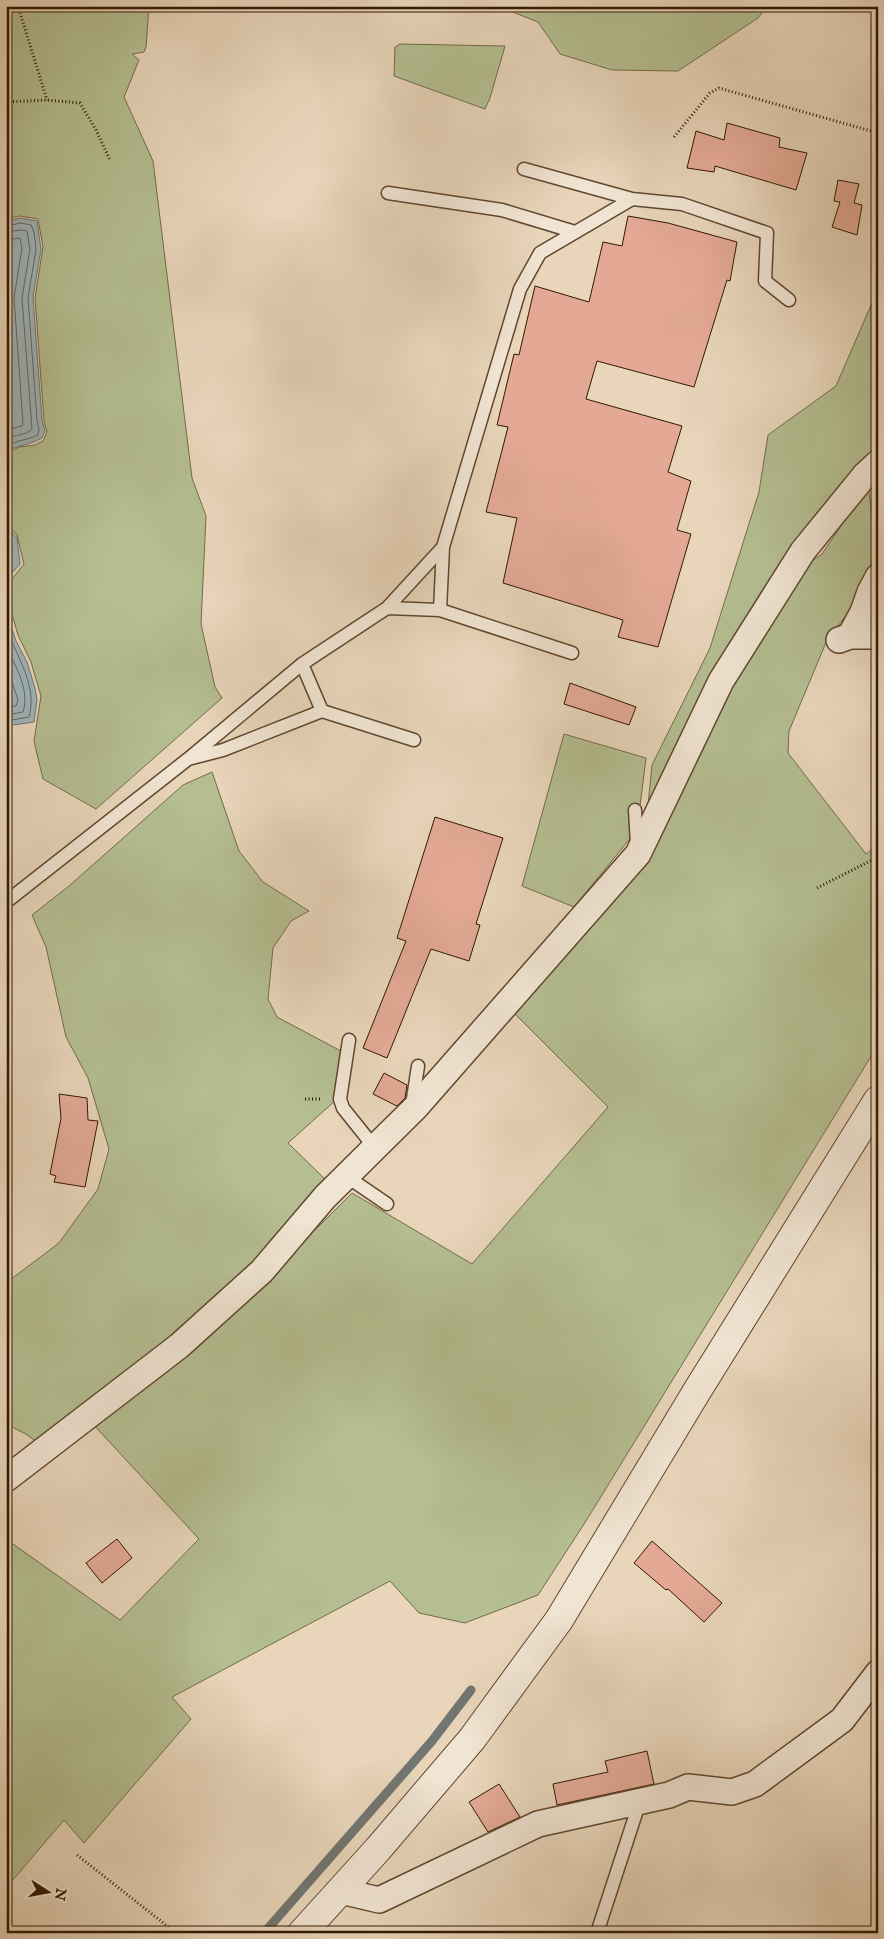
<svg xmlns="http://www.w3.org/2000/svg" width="884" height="1939" viewBox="0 0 884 1939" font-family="'IM FELL English',serif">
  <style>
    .green { fill: #b4be91; stroke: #736b48 }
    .water { fill: #9db5bc; stroke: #727671 }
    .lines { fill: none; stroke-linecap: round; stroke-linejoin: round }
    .shore { stroke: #68665e; stroke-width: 1 }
    .stream { stroke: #727671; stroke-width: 9 }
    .building { fill: #e3a995; stroke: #321800 }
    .service-casing { stroke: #60472e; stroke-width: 15 }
    .minor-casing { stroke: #60472e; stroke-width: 28 }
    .tertiary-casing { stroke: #60472e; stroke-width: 30 }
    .path { stroke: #321800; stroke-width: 3; stroke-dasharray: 1 2.5; stroke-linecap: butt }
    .service { stroke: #f0e4d2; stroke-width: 12 }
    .minor { stroke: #f0e4d2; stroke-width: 25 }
    .tertiary { stroke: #f0e4d2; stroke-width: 28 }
  </style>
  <rect width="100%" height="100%" fill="#e8d5ba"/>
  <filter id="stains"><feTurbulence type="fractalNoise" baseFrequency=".004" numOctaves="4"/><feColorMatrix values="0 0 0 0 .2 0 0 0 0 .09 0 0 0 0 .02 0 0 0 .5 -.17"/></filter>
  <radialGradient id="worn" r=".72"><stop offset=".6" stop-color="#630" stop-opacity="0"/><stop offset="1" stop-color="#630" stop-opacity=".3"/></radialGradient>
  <!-- green -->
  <path class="green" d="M6 6H149L146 47 144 52 132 54 139 60 124 97 153 161 192 478 206 516 201 624 215 687 222 698 96 809 43 779 34 741 41 696 31 662 18 635 8 600 9 583 24 564 17 535 6 522V454L19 447 35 445 43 441 47 432 44 421 35 298 43 247 38 219 20 216 6 219Z
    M505 6H767L758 18 678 71 612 70 560 54 538 22 505 9Z
    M400 44 505 46 490 98 485 109 394 76 395 47Z
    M878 289V453L863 467 646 825 652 765 710 648 759 492 768 435 836 386Z
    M868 486 876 543 865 591 827 640 789 731 788 753 866 854 878 844V1045L586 1521 538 1595 465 1623 419 1613 390 1581 172 1697 191 1719 84 1843 64 1820 6 1888V1539L120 1620 199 1539 92 1423 230 1315 352 1193 472 1264 608 1107 512 1011 655 847 711 719 802 568 822 554Z
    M564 734 646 758 637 830 574 907 522 886Z
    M212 772 239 851 263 882 309 911 291 921 273 948 268 999 277 1017 341 1051 336 1100 288 1143 329 1183 234 1287 38 1443 26 1434 6 1424V1283L59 1243 98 1189 109 1149 88 1078 66 1037 46 947 32 915 69 886 183 785Z"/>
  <!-- water -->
  <path class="water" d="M21 218 37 221 41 249 33 297 42 420 45 431 42 438C30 445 19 445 6 451V221Z
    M6 525 17 538 20 564 6 580Z
    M6 611 16 641 27 662 35 688 37 700 34 722 6 726Z"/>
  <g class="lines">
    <!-- shore -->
    <path class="shore" d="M6 226 21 223 31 225 34 232 36 249 28 298 37 420 39 430 38 435C28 440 17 440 6 446
      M6 232 21 230 27 231 30 249 22 298 32 429C27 435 14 435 6 439
      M6 240 20 238 22 248 14 298 23 423 22 426 6 430
      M6 627C16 656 38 685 29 717L6 721
      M6 647C16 666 30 691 23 712L6 715
      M6 663 18 700 16 706 6 707"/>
    <!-- stream -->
    <path class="stream" d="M264 1933 432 1741 471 1690"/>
  </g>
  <!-- building -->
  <path class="building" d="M727 123 780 138 779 147 807 153 796 190 715 166 714 172 687 168 696 131 724 140Z
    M838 180 859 184 854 203 862 205 857 235 832 227 840 202 834 201Z
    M628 216 668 223 737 242 730 281 727 280 694 387 597 361 586 399 682 426 668 472 691 481 677 530 691 534 658 647 618 637 623 620 503 583 517 518 486 512 508 427 497 425 514 354 519 355 535 286 589 302 603 242 622 246Z
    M570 683 636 707 629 725 564 704Z
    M435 817 503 838 476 924 480 925 469 961 431 949 387 1058 363 1048 406 941 397 938Z
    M384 1073 407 1085 405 1098 397 1106 373 1094Z
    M59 1094 87 1098 88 1120 98 1121 85 1187 54 1182 56 1176 50 1174 61 1118Z
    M117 1539 132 1558 102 1583 86 1563Z
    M652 1541 722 1603 704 1622 668 1589 666 1590 634 1563Z
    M647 1751 654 1784 557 1805 553 1784 608 1772 605 1761Z
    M499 1784 520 1817 488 1832 469 1802Z"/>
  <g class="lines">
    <!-- service casing -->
    <g class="service-casing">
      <path id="service" d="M524 169 632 199
        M388 193 502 210 575 232
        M387 608 440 610 572 653
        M440 610 443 547
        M302 664 387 608 443 547 520 289 540 253 632 199 682 204 767 233 765 281 789 300
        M322 711 414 740
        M635 810 637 845
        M6 902 188 759 302 664 322 711 223 750 188 759
        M349 1040 340 1099 343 1108 375 1148
        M412 1105 418 1066
        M346 1176 387 1204
        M597 1933 640 1801"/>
    </g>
    <!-- minor casing -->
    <g class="minor-casing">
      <path id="minor" d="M850 636 863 612 870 592 878 577
        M839 640 850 636H878
        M6 1479 179 1346 262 1271 325 1197 416 1107 638 854 721 681 803 551 865 475 878 463
        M341 1891 379 1900 538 1824 669 1795 688 1787 732 1792 755 1784 842 1720 878 1673"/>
    </g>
    <!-- tertiary casing -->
    <g class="tertiary-casing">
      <path id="tertiary" d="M302 1933 378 1849 472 1739 559 1620 697 1391 878 1100"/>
    </g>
    <!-- path -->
    <path class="path" d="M18 6 47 100
      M6 102 47 100 80 103 96 130 110 160
      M674 137 710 93 719 88 878 133
      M817 888 878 857
      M305 1099H322
      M77 1855 176 1933"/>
    <!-- service -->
    <use href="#service" class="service"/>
    <!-- minor -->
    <use href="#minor" class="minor"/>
    <!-- tertiary -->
    <use href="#tertiary" class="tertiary"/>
  </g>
  <!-- margin -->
  <rect width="884" height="1939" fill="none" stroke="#e8d5ba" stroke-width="25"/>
  <rect x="8" y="8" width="869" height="1924" fill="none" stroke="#321800" stroke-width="2.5"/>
  <rect x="12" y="12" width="859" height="1914" fill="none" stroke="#321800"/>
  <!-- north arrow -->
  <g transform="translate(48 1892) rotate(101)" stroke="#f0e4d2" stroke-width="4" paint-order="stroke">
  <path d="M0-4L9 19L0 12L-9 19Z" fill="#321800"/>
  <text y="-8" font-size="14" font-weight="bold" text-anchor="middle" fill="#321800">N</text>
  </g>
  <rect width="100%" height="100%" filter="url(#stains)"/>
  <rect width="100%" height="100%" fill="url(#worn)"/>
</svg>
